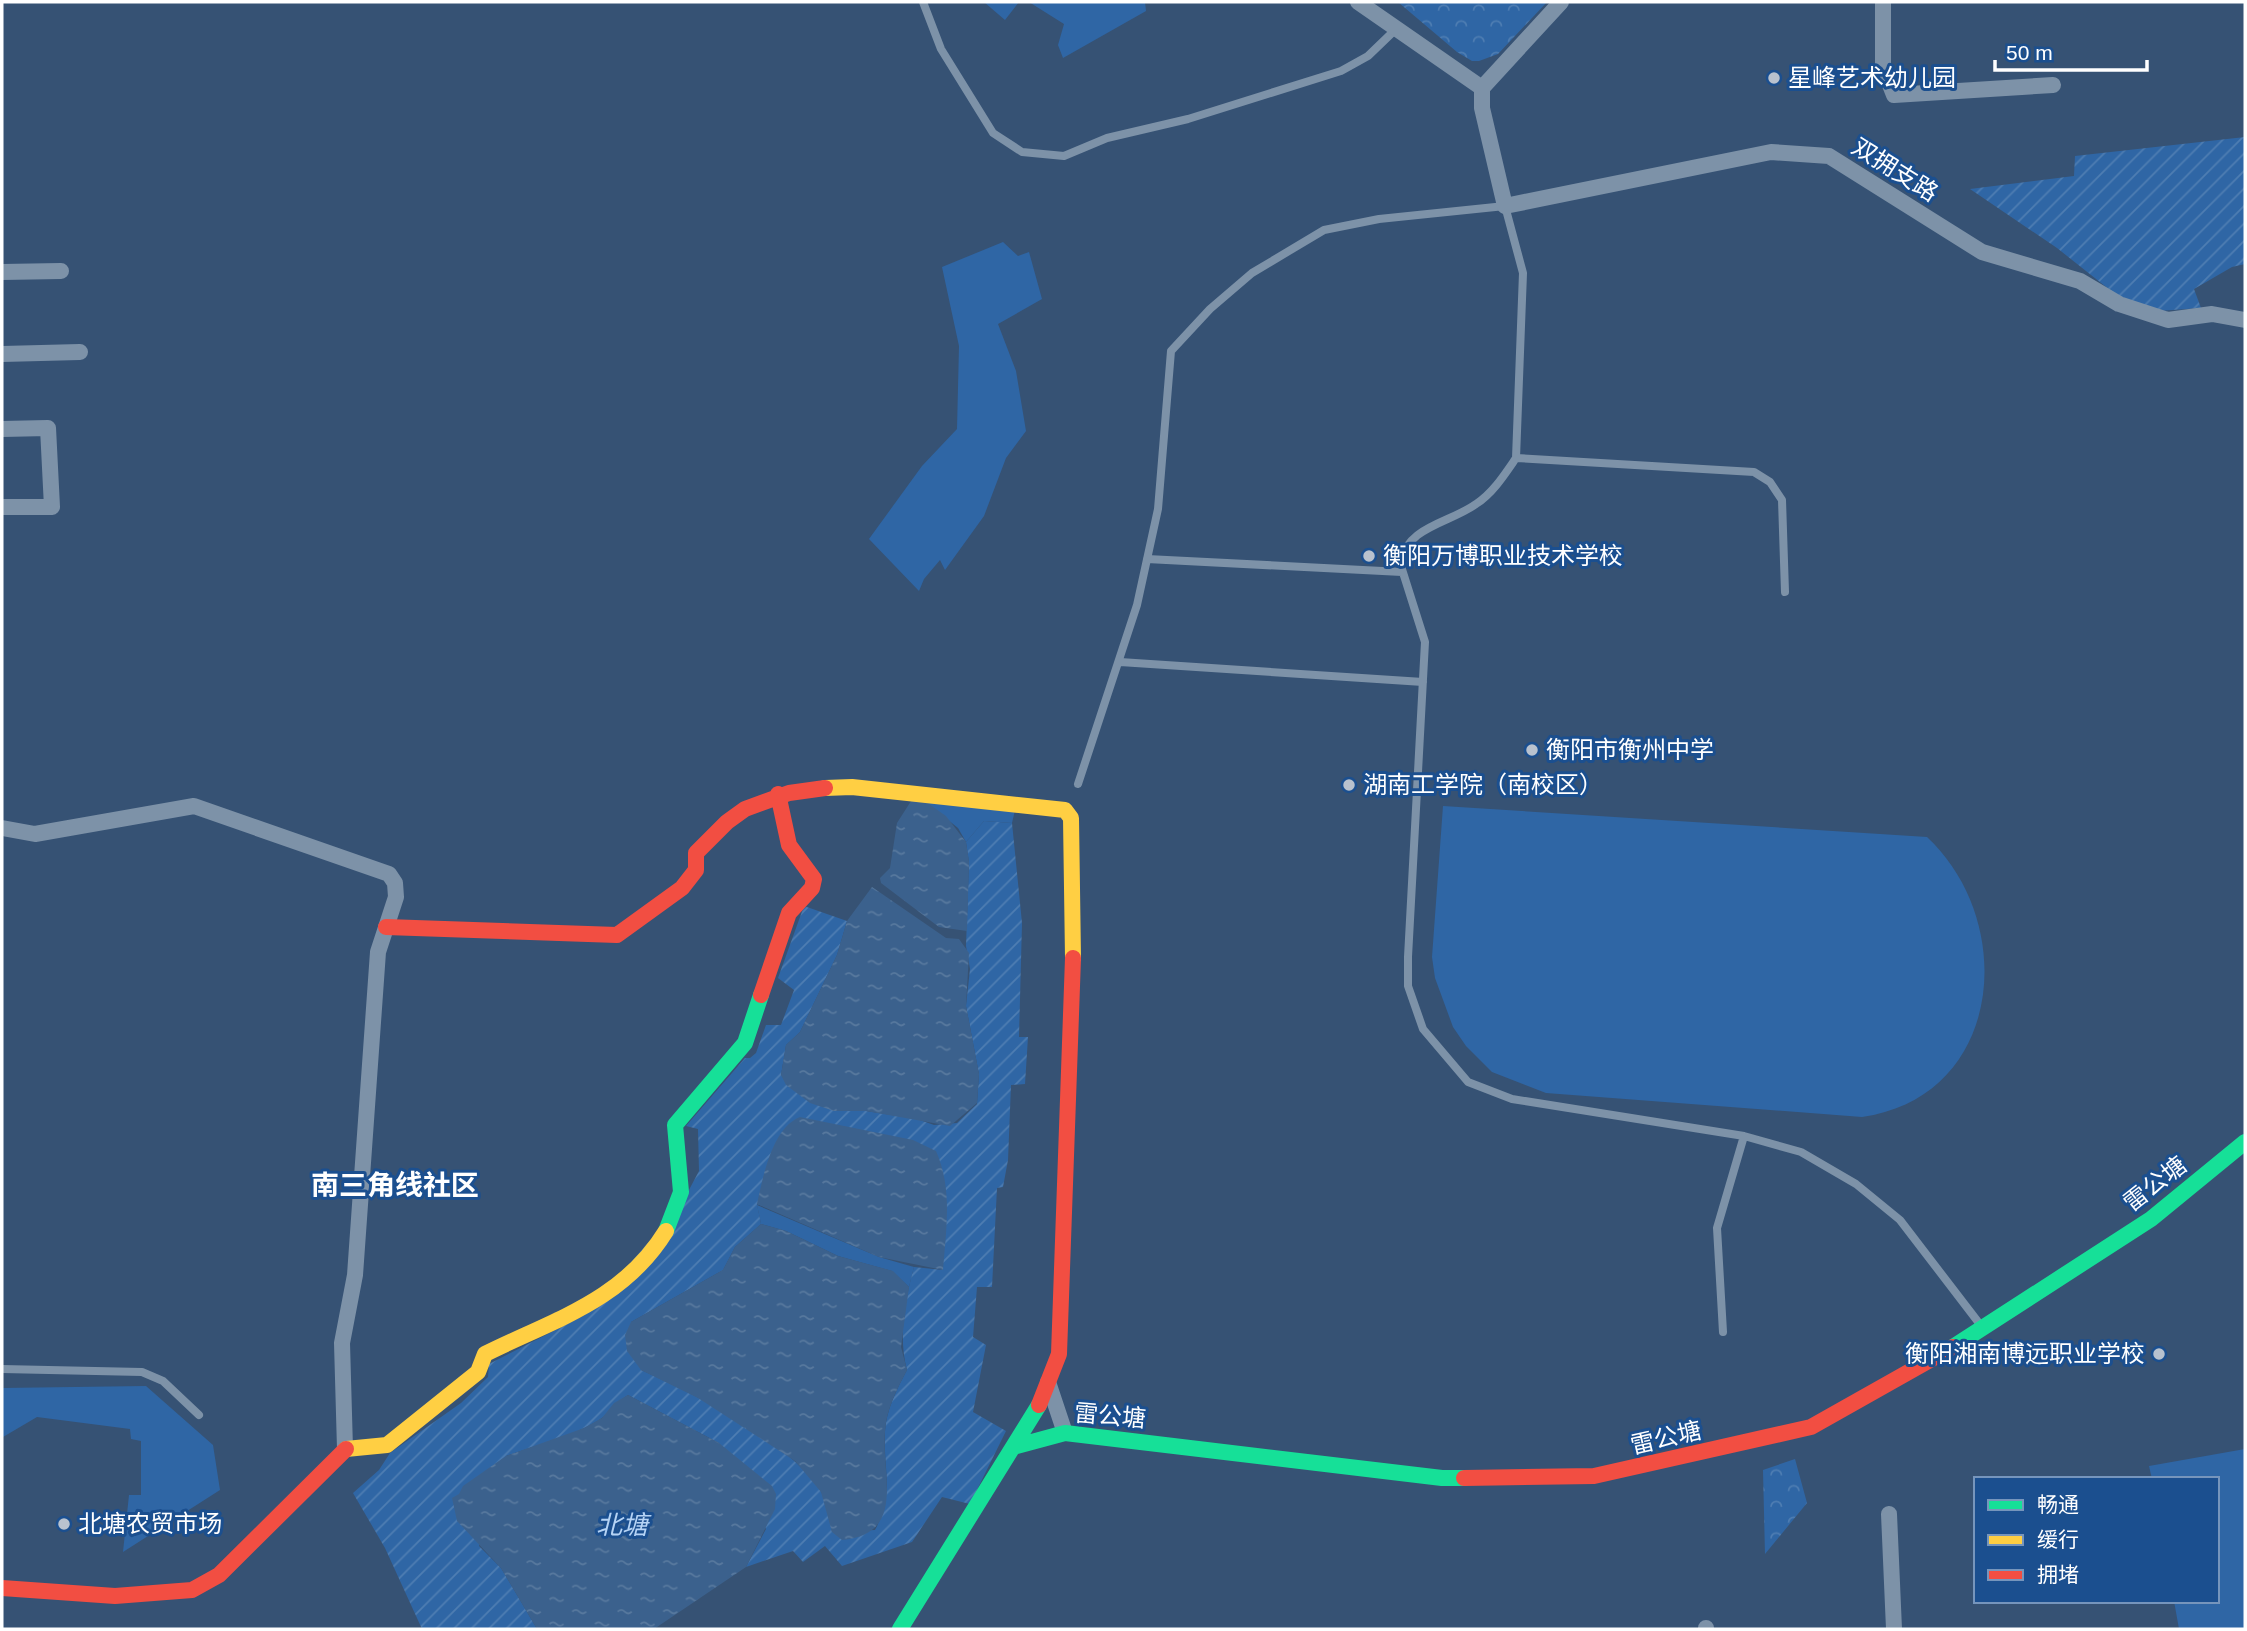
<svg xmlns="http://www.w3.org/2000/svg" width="2247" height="1631" viewBox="0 0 2247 1631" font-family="Helvetica,'Noto Sans SC',sans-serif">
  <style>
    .grass { fill: #2f66a5 }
    .forest { fill: url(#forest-crowns) }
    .garden { fill: url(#garden-furrows); fill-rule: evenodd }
    .water { fill: url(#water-ripples) }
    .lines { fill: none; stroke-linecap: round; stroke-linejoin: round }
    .lane { stroke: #7d92a8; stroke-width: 8 }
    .street { stroke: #7d92a8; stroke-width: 16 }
    .fast { stroke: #16e098; stroke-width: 16 }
    .slow { stroke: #ffcf43; stroke-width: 16 }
    .jam { stroke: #f24e42; stroke-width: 16 }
    .poi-dot { fill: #b9c2ce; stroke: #1b4f8f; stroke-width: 2.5 }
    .labels { text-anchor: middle; stroke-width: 6; stroke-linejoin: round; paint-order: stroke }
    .poi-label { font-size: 24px; fill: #fff; stroke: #1b4f8f; text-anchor: start }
    .street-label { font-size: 24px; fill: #fff; stroke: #1b4f8f }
    .water-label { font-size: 26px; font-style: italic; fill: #b5d3f5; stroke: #1b4f8f }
    .quarter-label { font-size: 28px; font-weight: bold; fill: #fff; stroke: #1b4f8f }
  </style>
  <defs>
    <pattern id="forest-crowns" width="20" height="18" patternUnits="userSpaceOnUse" patternTransform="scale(1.75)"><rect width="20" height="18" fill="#2f66a5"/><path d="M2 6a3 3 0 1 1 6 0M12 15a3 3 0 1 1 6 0" fill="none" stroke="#4e7db2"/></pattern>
    <pattern id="garden-furrows" width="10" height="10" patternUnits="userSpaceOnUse" patternTransform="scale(1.75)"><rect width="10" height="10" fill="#2f66a5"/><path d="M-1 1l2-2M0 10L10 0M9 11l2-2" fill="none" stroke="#4e7db2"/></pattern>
    <pattern id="water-ripples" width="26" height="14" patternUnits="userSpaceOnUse" patternTransform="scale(1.75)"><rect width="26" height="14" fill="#3b618d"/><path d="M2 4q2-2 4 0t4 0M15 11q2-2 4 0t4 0" fill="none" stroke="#58799e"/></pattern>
  </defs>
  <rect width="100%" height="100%" fill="#365274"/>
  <!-- grass -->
  <path class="grass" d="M984 2H1019L1005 20Z
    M1029 2H1145L1146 11 1063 58 1058 45 1064 24Z
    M1003 242 1018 256 1029 252 1042 299 998 324 1016 371 1026 431 1006 458 984 516 945 570 940 560 924 579 919 591 869 539 922 466 957 429 959 346 942 267Z
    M922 799 1015 810 1012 823 984 821 966 842 958 828Z
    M1443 806 1927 837C2019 923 2003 1097 1862 1117L1546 1093 1492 1072 1466 1046 1453 1027 1435 978 1432 957Z
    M757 1205 879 1257 914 1267 909 1287 892 1271 838 1256 786 1231 761 1224Z
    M146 1386 213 1445 220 1490 123 1552 129 1495H141V1441L131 1439 130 1429 37 1417 3 1437 2 1388Z
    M2245 1449V1629H2179L2174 1601H2217V1479H2152L2149 1466Z"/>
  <!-- forest -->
  <path class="forest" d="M1398 2H1547L1498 54 1479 61H1472L1457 52Z
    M1795 1459 1807 1503 1765 1554 1763 1470Z"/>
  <!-- garden -->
  <path class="garden" d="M2245 137V264L2232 267 2194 289 2201 308 2158 311 2120 298 2057 248 1970 189 2074 176 2075 156Z
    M984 821 1012 823 1022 923 1019 1037H1028L1025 1084 1011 1085 1008 1160 1003 1187 997 1188 992 1287H977L973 1337 986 1345 973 1412 1006 1431 970 1504 942 1497 912 1542 842 1566 825 1546 803 1562 793 1551 746 1567 766 1529 719 1443 628 1395C615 1403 610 1413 599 1420 572 1437 536 1445 506 1456L479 1546 501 1568 537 1629H422L385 1548 353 1493 379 1470 390 1453 461 1403 488 1377 489 1364 585 1315 681 1205 699 1171 698 1129 686 1126 745 1058H750L756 1053 766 1025H781L794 990 778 978 804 906 847 921 837 955 800 1032 786 1045 781 1075 834 1111H866L917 1119 934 1125 957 1123 977 1104 979 1074 966 1006 970 969 966 946 969 862 966 842ZM757 1204 943 1270 914 1267C905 1300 898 1337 907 1370 897 1389 886 1410 885 1432 883 1471 895 1493 875 1530L832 1532C829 1519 827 1501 820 1490 787 1440 696 1395 641 1370L631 1322 723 1270 735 1247 761 1224Z"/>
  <!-- water -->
  <path class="water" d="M913 798 922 799 946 816 966 842 969 862 967 931 939 927 881 883 880 878 890 868 897 823Z
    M872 887 946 938 959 939 969 953 966 1006 979 1074 977 1103 950 1126 866 1111H834L810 1103 786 1085 781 1075 786 1045 800 1032 837 955 847 921Z
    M800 1117 913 1140 936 1151C953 1189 946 1230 943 1270L879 1257 757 1204C763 1177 772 1128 800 1117Z
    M761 1224 786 1231 838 1256 893 1271 909 1287 901 1347 907 1370C897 1389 886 1410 885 1431 881 1476 907 1534 842 1540L832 1532 821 1492 795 1461 698 1398 641 1370 627 1351 625 1335 631 1322 723 1270 735 1247Z
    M628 1395 719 1443 772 1486 776 1494 775 1509 746 1567 654 1629H537L501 1568 457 1521 452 1498 459 1494 463 1486 506 1456 584 1428 602 1418 614 1403Z"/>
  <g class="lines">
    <!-- lane -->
    <path class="lane" d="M923 2 941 49 993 133 1022 152 1064 156 1107 138 1188 119 1341 71 1368 56 1395 30
      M1516 458 1754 472 1770 482 1782 500 1785 592
      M1147 559 1402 572
      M1120 662 1423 682
      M1078 784 1137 605 1158 509 1171 351 1210 309 1252 273 1324 230 1379 219 1505 206 1523 273 1516 458C1505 474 1493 493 1476 504 1450 523 1407 526 1400 563L1425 642 1408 957V986L1423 1029 1468 1082 1512 1099 1744 1136 1801 1152 1856 1184 1900 1220 1982 1327
      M1723 1332 1717 1228 1744 1136
      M2 1369 142 1372 163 1381 199 1415"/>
    <!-- street -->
    <path class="street" d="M1358 2 1482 88
      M1561 2 1482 88V108L1505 206 1771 152 1829 156 1982 252 2080 281 2119 304 2168 320 2212 314 2245 320
      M1883 2V67L1894 95 2053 85
      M2 272 61 271
      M2 354 80 352
      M2 429 48 428 52 507H2
      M2 828 35 834 194 806 389 874 395 883 396 897 378 952 355 1275 342 1343 345 1449
      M1048 1382 1065 1433
      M1889 1514 1894 1629
      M1706 1628V1629"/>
    <!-- fast -->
    <path class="fast" d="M666 1231 681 1192 675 1125 745 1043 761 995
      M1953 1347 2151 1219 2245 1142
      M1013 1447 1065 1433 1442 1478H1464
      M900 1629 1039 1405"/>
    <!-- slow -->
    <path class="slow" d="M825 788 852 787 1065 810 1071 818 1073 958
      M346 1449 387 1445 478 1372 485 1354C553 1320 623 1301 666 1231"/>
    <!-- jam -->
    <path class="jam" d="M386 927 617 935 682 888 696 870V853L727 822 745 809 789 793 825 788
      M761 995 789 913 812 888 814 879 789 845 778 794
      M1039 1405 1059 1354 1073 958
      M1464 1478 1594 1476 1811 1427 1953 1347
      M2 1588 115 1596 192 1590 219 1575 346 1449"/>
  </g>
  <!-- markers -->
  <g class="poi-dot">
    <circle cx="1774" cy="78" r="7"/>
    <circle cx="1369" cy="556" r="7"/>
    <circle cx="1532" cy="750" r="7"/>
    <circle cx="1349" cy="785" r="7"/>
    <circle cx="2159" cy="1354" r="7"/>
    <circle cx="64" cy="1524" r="7"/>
  </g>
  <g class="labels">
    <!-- poi labels -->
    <g class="poi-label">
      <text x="1788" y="86">星峰艺术幼儿园</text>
      <text x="1383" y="564">衡阳万博职业技术学校</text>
      <text x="1546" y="758">衡阳市衡州中学</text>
      <text x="1363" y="793">湖南工学院（南校区）</text>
      <text x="2145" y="1362" text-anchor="end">衡阳湘南博远职业学校</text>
      <text x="78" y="1532">北塘农贸市场</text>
    </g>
    <!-- street labels -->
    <g class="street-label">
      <text transform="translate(1895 170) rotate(32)" y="8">双拥支路</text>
      <text transform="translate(2155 1184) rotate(-38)" y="8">雷公塘</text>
      <text transform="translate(1110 1416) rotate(5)" y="8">雷公塘</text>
      <text transform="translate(1666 1438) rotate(-13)" y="8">雷公塘</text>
    </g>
    <!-- water labels -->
    <g class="water-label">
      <text x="622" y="1534">北塘</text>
    </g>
    <!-- quarter labels -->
    <g class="quarter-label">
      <text x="395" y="1195">南三角线社区</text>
    </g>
  </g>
  <!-- border -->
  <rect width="2247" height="1631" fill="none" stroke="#ffffff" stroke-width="7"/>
  <!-- legend -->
  <rect x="1974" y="1477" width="245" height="126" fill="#1b4f8f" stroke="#7695bc" stroke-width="2"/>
  <rect x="1988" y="1500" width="35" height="10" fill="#16e098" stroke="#7695bc" stroke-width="2"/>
  <text x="2037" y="1512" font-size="21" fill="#ffffff">畅通</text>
  <rect x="1988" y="1535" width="35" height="10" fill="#ffcf43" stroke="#7695bc" stroke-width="2"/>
  <text x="2037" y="1547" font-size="21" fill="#ffffff">缓行</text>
  <rect x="1988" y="1570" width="35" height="10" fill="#f24e42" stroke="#7695bc" stroke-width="2"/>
  <text x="2037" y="1582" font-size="21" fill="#ffffff">拥堵</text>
  <!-- scale -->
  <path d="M1995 60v10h152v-10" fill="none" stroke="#ffffff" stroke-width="3.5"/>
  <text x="2006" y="60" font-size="21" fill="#ffffff" stroke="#1b4f8f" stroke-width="5" paint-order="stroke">50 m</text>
</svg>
